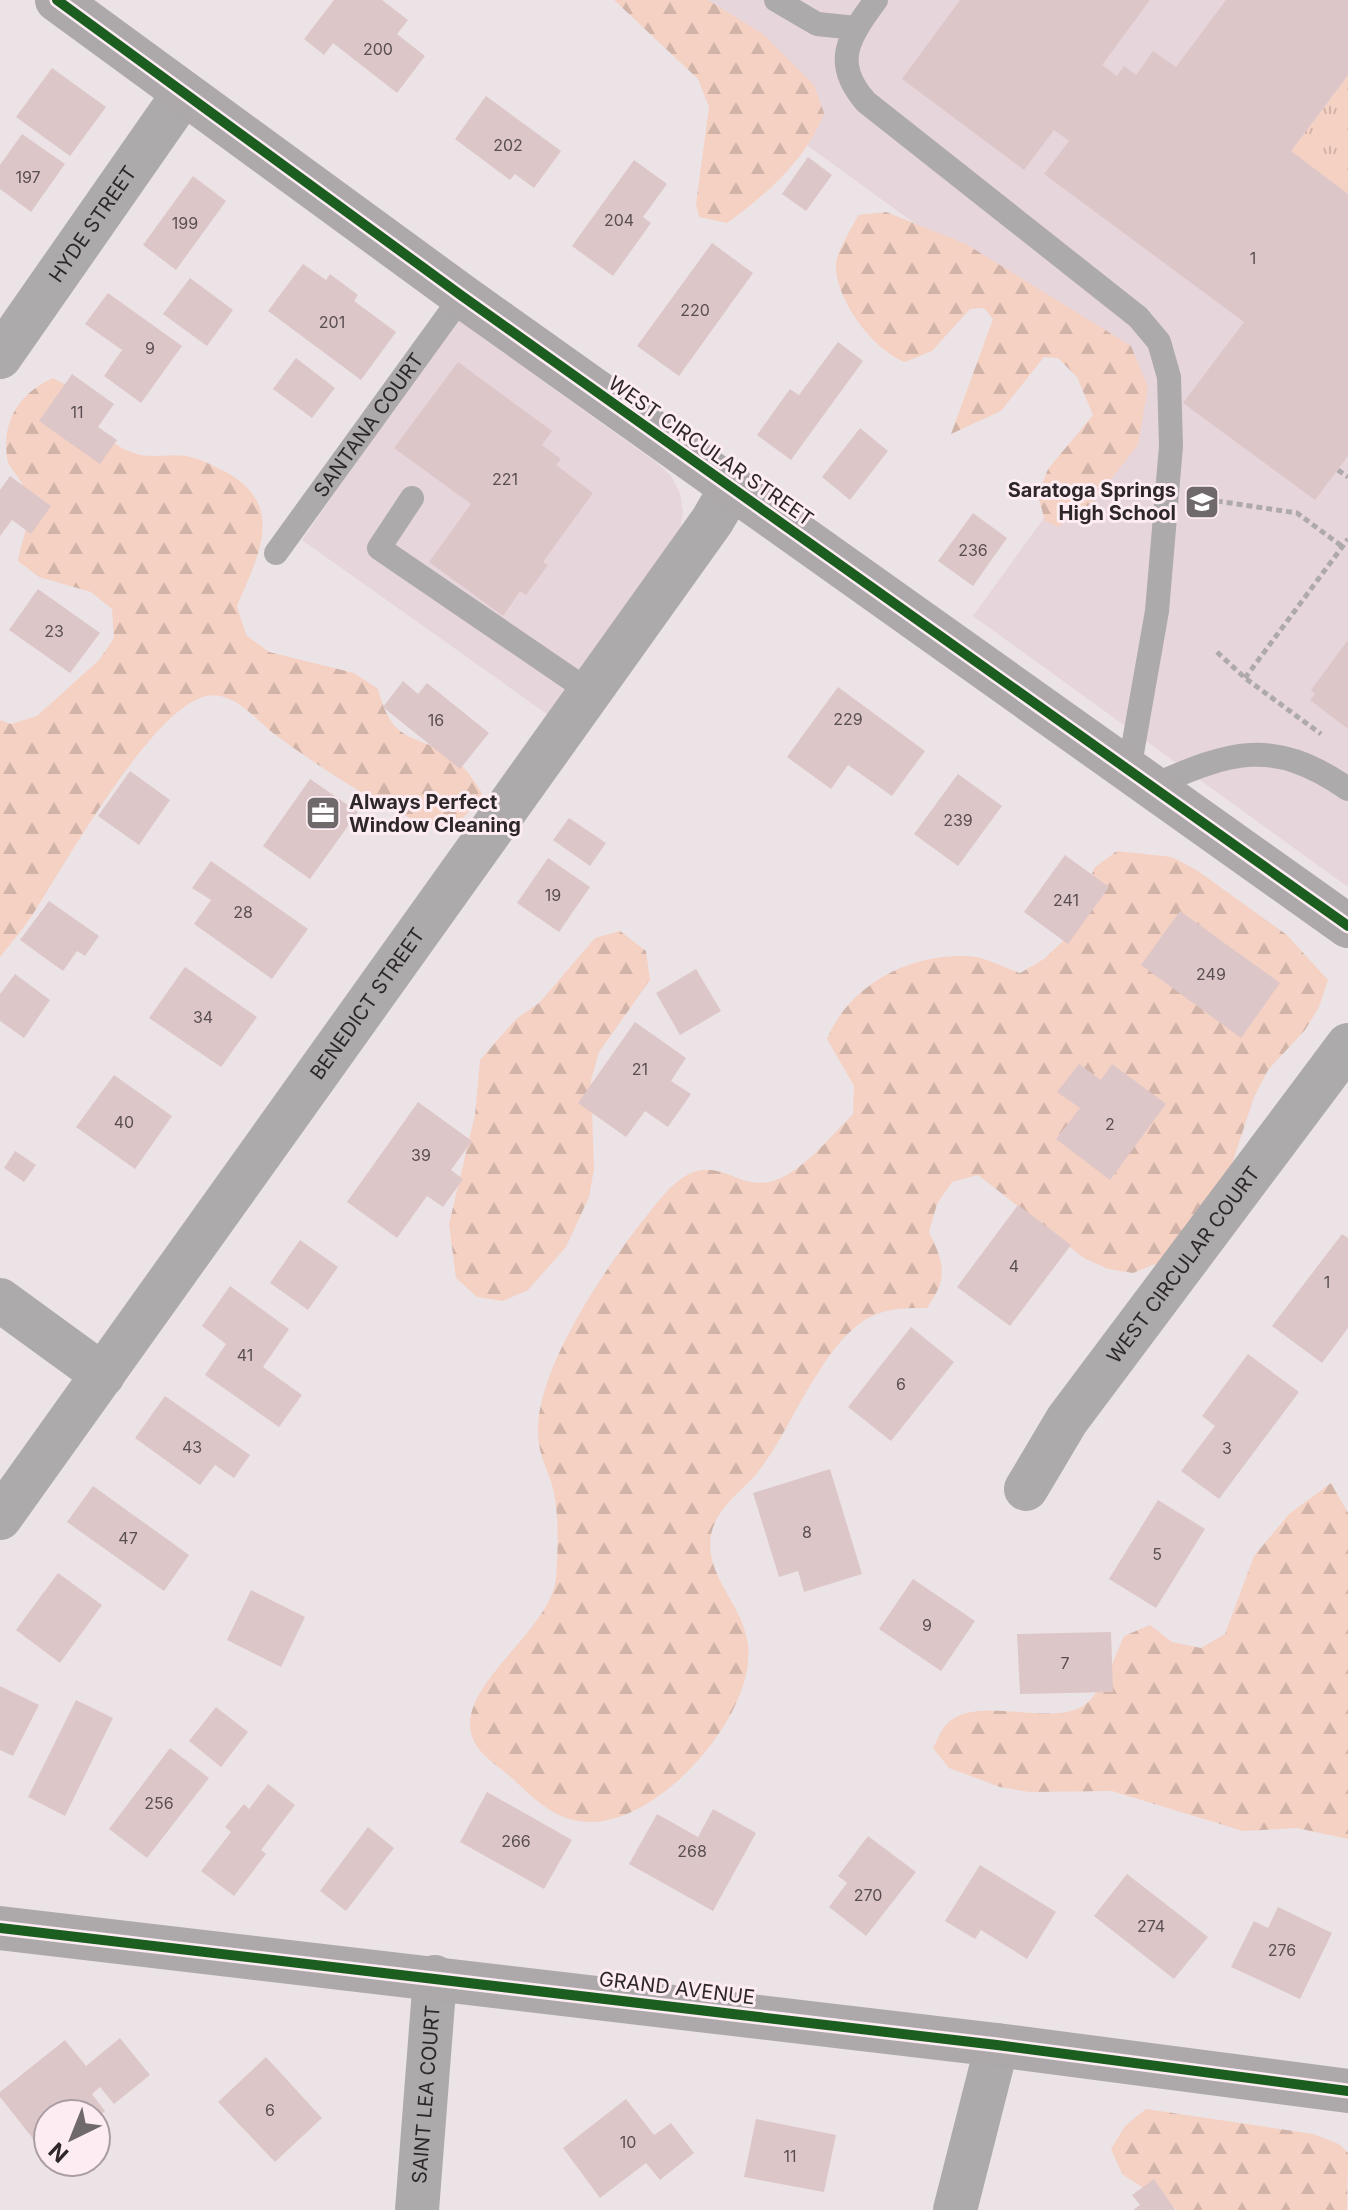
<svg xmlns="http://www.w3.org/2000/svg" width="1348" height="2210" viewBox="0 0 1348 2210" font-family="Inter,sans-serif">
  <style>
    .built { fill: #e7d5dc }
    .grass { fill: url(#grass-tufts) }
    .forest { fill: url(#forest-firs) }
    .building { fill: #ddc6c8 }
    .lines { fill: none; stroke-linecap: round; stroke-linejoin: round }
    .path { stroke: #aea9ab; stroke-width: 5; stroke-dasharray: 6 4; stroke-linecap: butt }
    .lane { stroke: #acaaab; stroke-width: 24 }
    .street { stroke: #acaaab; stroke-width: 44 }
    .secondary { stroke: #ada9ab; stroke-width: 44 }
    .cycleway-casing { stroke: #feecf3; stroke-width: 15 }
    .cycleway { stroke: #1b5e20; stroke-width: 10 }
    .labels { text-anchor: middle; stroke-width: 6; stroke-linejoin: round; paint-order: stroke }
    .number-label { font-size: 16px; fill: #594f52 }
    .street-label { font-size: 20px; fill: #2d272a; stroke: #feecf3 }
    .poi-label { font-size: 20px; font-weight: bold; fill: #2d272a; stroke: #feecf3; text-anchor: end }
  </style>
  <defs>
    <pattern id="grass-tufts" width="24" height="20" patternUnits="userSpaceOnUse" patternTransform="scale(2)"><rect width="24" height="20" fill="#f4d1c3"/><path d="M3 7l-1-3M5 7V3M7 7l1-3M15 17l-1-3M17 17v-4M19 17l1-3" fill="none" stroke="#d2b3a8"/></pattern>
    <pattern id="forest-firs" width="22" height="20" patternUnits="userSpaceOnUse" patternTransform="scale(2)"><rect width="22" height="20" fill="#f4d1c3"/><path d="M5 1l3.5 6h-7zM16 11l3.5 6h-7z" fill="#d2b3a8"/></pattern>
  </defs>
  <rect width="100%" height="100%" fill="#ece3e6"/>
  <!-- built -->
  <path class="built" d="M669 0H1348V887L973 616 1139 386 779 125Z
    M457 319 657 463 671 476 680 493 683 512 680 531 551 717 302 540Z"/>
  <!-- grass -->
  <path class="grass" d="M1348 75V194L1291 151Z"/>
  <!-- forest -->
  <path class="forest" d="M614 0H708L763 34 814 85 824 113C807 159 766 195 727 223L699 217 696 204 709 107 698 79Z
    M886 212 966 244 1131 346 1148 387 1138 445 1093 502 1058 527 1045 521 1038 495 1048 469 1093 415 1077 377 1058 358 1044 357 1001 411 951 434 993 319 984 308 970 309 932 351 905 362C873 350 836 300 836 266 836 251 852 229 858 215Z
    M53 378C60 382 73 387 78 394 83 401 84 410 88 417 96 431 115 446 131 452 149 460 167 453 186 456 199 458 214 466 226 472 287 506 258 556 237 606L246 635 269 652 354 673 378 689C394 751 419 730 458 762 467 769 475 783 482 793 473 808 462 825 442 826 406 828 304 756 273 733 254 718 233 690 206 696 151 709 64 866 33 914 23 929 11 943 0 957V720L11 724 37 716 99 660 114 638 112 609 91 592 39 577 18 561C20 548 31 515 30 507 29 489 17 477 8 463 0 422 19 393 53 378Z
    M1117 851 1172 857 1198 871 1287 935 1328 980 1319 1007 1305 1030 1268 1070 1254 1097 1228 1176 1158 1263 1133 1273 1108 1269 1084 1258 978 1175 952 1182 937 1204 929 1232C945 1265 948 1278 927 1308 910 1308 893 1308 877 1314 826 1333 793 1427 761 1468 744 1491 717 1505 711 1535 704 1576 744 1605 748 1645 756 1715 662 1820 593 1822 558 1823 536 1801 513 1779 502 1769 483 1757 476 1745 444 1692 551 1634 556 1578 558 1552 559 1518 554 1493 551 1476 541 1461 539 1444 527 1375 617 1250 661 1198 712 1137 733 1196 776 1180 805 1169 831 1136 853 1114L854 1086 827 1039C850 984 909 954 967 956 984 956 1004 968 1020 973L1044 959 1063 941 1095 867Z
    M620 931 646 951 650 980 599 1052 591 1080 594 1169 589 1197 566 1247 528 1290 503 1301 477 1297 456 1278 449 1224 475 1115 480 1060 516 1019 539 1003 595 938Z
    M1331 1483 1348 1513V1839L1297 1828 1243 1831 1112 1791 1029 1792 1000 1787 949 1768 933 1748C937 1741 940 1732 945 1726 974 1690 1057 1732 1088 1702 1106 1685 1114 1658 1124 1636L1150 1625 1172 1642 1201 1648 1225 1634 1254 1556 1289 1514Z
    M1146 2109 1313 2134 1339 2144 1348 2153 1347 2210H1177L1122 2174 1111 2149 1125 2126Z"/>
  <!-- building -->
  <path class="building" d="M334 0H382L408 20 397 34 425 56 397 93 333 43 324 55 304 39Z
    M960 0H1150L1102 65 1117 76 1124 66 1136 75 1153 51 1176 67 1226 0H1348V75L1291 151 1348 194V456L1315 500 1183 403 1244 322 1044 174 1069 141 1054 130 1024 170 902 79Z
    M52 68 106 107 70 156 16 117Z
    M486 96 561 151 534 188 515 174 510 180 455 139Z
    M22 134 65 164 31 212 0 189V165Z
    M808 157 832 175 806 211 782 194Z
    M634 160 667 184 643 217 651 223 613 276 572 246Z
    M193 176 226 201 176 270 143 245Z
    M712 243 753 273 679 376 637 346Z
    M303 264 326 280 330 274 358 295 354 301 396 332 361 380 268 311Z
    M190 278 233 310 207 346 163 314Z
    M108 293 182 346 141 403 104 376 122 350 85 324Z
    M838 342 863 361 791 460 757 435 790 389 799 395Z
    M296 358 335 388 312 418 273 389Z
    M458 362 552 431 542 445 561 459 556 465 593 493 543 562 548 565 526 595 520 591 503 616 429 562 471 504 394 448Z
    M72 374 114 404 98 427 117 440 100 464 39 421Z
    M860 428 888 451 850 500 822 477Z
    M10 476 51 506 31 534 12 520 0 536V490Z
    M973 513 1007 538 973 586 938 561Z
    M38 589 100 633 70 673 9 630Z
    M1348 640V729L1310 700 1315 694 1311 690Z
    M403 681 418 694 427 683 489 733 460 769 383 707Z
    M838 687 925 751 892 796 848 765 831 789 787 757Z
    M130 771 170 800 139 845 98 816Z
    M958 774 1002 806 958 866 914 834Z
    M310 779 358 812 310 879 263 846Z
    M569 818 606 843 590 866 553 840Z
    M1065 855 1109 887 1068 944 1024 912Z
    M548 858 590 887 559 932 517 903Z
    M211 861 308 929 272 979 194 924 211 900 192 888Z
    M49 901 99 936 85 956 77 951 63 971 20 940Z
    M1180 911 1280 983 1241 1038 1141 965Z
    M185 967 257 1017 221 1067 149 1018Z
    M696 969 721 1011 680 1035 656 993Z
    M15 974 50 1000 24 1038 0 1021V994Z
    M635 1022 686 1058 671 1081 691 1094 668 1127 645 1111 626 1137 578 1103Z
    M1079 1064 1101 1080 1112 1064 1166 1104 1110 1180 1056 1139 1080 1108 1057 1092Z
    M114 1075 172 1116 135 1169 76 1127Z
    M418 1102 472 1141 451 1170 463 1179 443 1207 427 1196 397 1238 347 1202Z
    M15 1151 36 1165 24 1182 4 1168Z
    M1018 1205 1071 1245 1010 1326 957 1287Z
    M1342 1234 1348 1238V1328L1322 1363 1272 1326Z
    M300 1240 338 1267 308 1310 270 1283Z
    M230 1286 289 1329 263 1367 302 1395 279 1427 205 1375 226 1344 202 1326Z
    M911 1327 954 1362 891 1441 848 1407Z
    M1248 1354 1299 1392 1219 1499 1181 1471 1215 1426 1202 1416Z
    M165 1396 250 1455 234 1478 215 1465 200 1485 135 1438Z
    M830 1469 862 1574 804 1592 798 1571 779 1577 753 1493Z
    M93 1486 189 1555 164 1591 67 1522Z
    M1158 1500 1205 1529 1156 1608 1109 1579Z
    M58 1573 102 1605 60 1663 16 1630Z
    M913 1579 975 1621 941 1671 879 1629Z
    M251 1590 305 1617 281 1667 227 1640Z
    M1111 1632 1113 1692 1020 1694 1017 1634Z
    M0 1686 39 1705 13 1756 0 1750Z
    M76 1700 113 1718 65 1816 28 1797Z
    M216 1707 248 1732 221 1767 189 1741Z
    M170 1748 209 1778 147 1858 109 1829Z
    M268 1784 295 1805 261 1850 266 1854 234 1896 201 1871 231 1832 225 1827 244 1804 249 1809Z
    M487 1792 572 1840 544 1889 460 1842Z
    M713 1809 756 1833 713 1911 629 1864 657 1814 698 1837Z
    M368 1827 394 1848 346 1911 320 1891Z
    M868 1836 916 1872 866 1936 829 1907 847 1883 838 1876Z
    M980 1865 1056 1912 1027 1959 981 1930 975 1939 945 1921Z
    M1127 1874 1208 1937 1174 1979 1094 1916Z
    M1278 1907 1332 1933 1300 1999 1231 1967 1254 1921 1268 1928Z
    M120 2038 150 2075 114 2104 100 2087 92 2094 105 2111 96 2119V2114H48V2129L34 2140 0 2097V2092L65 2040 86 2066Z
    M266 2057 322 2118 275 2162 218 2102Z
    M626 2099 654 2135 671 2123 694 2153 660 2180 646 2163 600 2198 563 2148Z
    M756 2119 836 2135 824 2192 744 2177Z
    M1154 2179 1175 2210H1133L1140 2205 1132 2195Z"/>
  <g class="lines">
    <!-- path -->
    <path class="path" d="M1338 470 1348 477
      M1197 498 1297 513 1343 547
      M1217 652 1245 678 1321 734
      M1245 678 1348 539"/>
    <!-- lane -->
    <g class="lane">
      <path d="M776 0 817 24 856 28"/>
      <path d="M876 0C849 37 831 62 866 102L1138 317 1159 342 1169 377 1171 446 1157 611 1129 770"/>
      <path d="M412 498 379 548 590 692"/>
      <path id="s1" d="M276 553 462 296"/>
      <path d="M1152 786C1230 752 1271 736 1348 789"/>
    </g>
    <!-- street -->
    <g class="street">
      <path id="s2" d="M0 357 184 93"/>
      <path d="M0 1300 103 1375"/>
      <path id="s3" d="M1026 1489 1067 1420 1348 1045"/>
      <path id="s4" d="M0 1518 712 521 732 487"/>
      <path id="s5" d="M417 2210 435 1977"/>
      <path d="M955 2210 997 2045"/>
    </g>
    <!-- secondary -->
    <path class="secondary" d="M57 0 462 296 1348 926
      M0 1928 997 2045 1348 2091"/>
    <!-- cycleway casing -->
    <g class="cycleway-casing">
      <path id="cycleway" d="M57 0 462 296 1348 926
        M0 1928 997 2045 1348 2091"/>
    </g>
    <!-- cycleway -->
    <use href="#cycleway" class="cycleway"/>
  </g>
  <!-- icons -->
  <defs>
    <g id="school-square" transform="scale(1.8)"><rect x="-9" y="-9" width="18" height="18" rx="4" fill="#70696c" stroke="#feecf3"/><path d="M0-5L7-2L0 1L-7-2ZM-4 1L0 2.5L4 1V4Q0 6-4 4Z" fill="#fff"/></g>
    <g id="office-square" transform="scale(1.8)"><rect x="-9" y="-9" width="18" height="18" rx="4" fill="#70696c" stroke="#feecf3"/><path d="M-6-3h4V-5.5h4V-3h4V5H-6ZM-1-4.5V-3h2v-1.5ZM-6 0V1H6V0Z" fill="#fff"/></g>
  </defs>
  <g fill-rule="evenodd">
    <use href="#school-square" x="1202" y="502"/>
    <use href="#office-square" x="323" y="813"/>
  </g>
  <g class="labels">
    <!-- number labels -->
    <g class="number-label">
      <text x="378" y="55">200</text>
      <text x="508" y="151">202</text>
      <text x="28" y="183">197</text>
      <text x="619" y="226">204</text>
      <text x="185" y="229">199</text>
      <text x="1253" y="264">1</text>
      <text x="695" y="316">220</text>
      <text x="332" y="328">201</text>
      <text x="150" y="354">9</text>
      <text x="77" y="418">11</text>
      <text x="505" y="485">221</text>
      <text x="973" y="556">236</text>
      <text x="54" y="637">23</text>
      <text x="848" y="725">229</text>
      <text x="436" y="726">16</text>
      <text x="958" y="826">239</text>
      <text x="553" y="901">19</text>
      <text x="1066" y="906">241</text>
      <text x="243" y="918">28</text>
      <text x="1211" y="980">249</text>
      <text x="203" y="1023">34</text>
      <text x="640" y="1075">21</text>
      <text x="124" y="1128">40</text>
      <text x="1110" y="1130">2</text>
      <text x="421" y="1161">39</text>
      <text x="1014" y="1272">4</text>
      <text x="1327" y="1288">1</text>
      <text x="245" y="1361">41</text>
      <text x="901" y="1390">6</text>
      <text x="192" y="1453">43</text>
      <text x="1227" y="1454">3</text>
      <text x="807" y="1538">8</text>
      <text x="128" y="1544">47</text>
      <text x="1157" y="1560">5</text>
      <text x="927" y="1631">9</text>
      <text x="1065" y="1669">7</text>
      <text x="159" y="1809">256</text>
      <text x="516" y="1847">266</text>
      <text x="692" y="1857">268</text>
      <text x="868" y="1901">270</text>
      <text x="1151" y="1932">274</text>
      <text x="1282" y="1956">276</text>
      <text x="270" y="2116">6</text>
      <text x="628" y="2148">10</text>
      <text x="790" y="2162">11</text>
    </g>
    <!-- street labels -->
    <g class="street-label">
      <text dy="7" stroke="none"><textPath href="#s2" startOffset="162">HYDE STREET</textPath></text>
      <text dy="7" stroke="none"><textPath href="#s1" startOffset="158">SANTANA COURT</textPath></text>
      <text transform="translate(711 451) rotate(35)" y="7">WEST CIRCULAR STREET</text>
      <text dy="7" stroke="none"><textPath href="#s4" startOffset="632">BENEDICT STREET</textPath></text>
      <text dy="7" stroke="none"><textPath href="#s3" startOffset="274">WEST CIRCULAR COURT</textPath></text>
      <text transform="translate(677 1988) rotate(7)" y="7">GRAND AVENUE</text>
      <text dy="7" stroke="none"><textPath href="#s5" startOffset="116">SAINT LEA COURT</textPath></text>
    </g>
    <!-- poi labels -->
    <g class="poi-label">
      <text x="1176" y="497">Saratoga Springs<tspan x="1176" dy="23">High School</tspan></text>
      <text x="349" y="809" text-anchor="start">Always Perfect<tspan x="349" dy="23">Window Cleaning</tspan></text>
    </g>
  </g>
  <!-- north arrow -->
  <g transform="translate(72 2138) rotate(223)"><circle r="38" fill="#feecf3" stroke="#aa9da3" stroke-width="2"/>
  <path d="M0-6L14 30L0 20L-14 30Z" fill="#70696c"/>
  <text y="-12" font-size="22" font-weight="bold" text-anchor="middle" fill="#2d272a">N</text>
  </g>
</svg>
